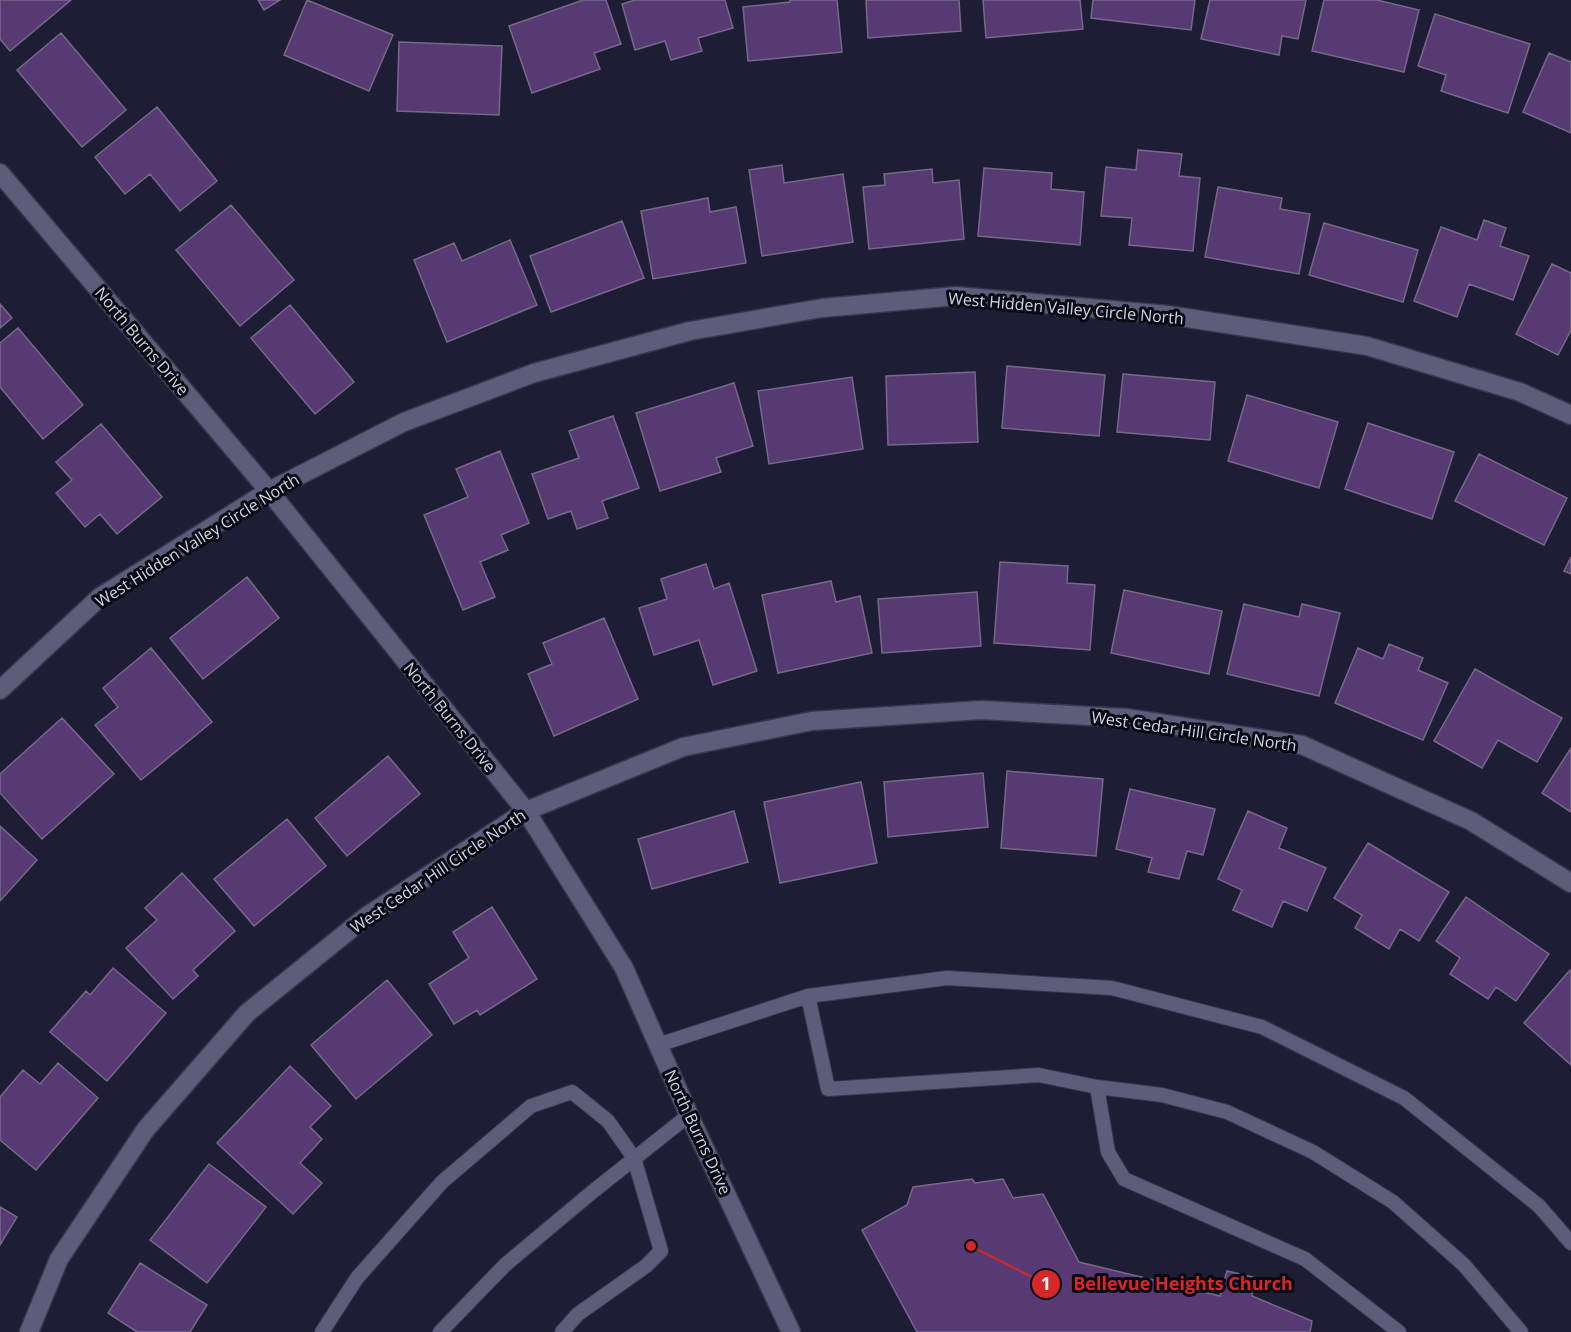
<svg xmlns="http://www.w3.org/2000/svg" width="1571" height="1332" viewBox="0 0 1571 1332" font-family="'Open Sans',sans-serif">
  <style>
    .building { fill: #573a74; stroke: #766987; stroke-width: 1.5 }
    .lines { fill: none; stroke-linecap: round; stroke-linejoin: round }
    .service-casing { stroke: #39374d; stroke-width: 16 }
    .minor-casing { stroke: #39374d; stroke-width: 21 }
    .tertiary-casing { stroke: #39374d; stroke-width: 21 }
    .service { stroke: #5d5d7b; stroke-width: 14 }
    .minor { stroke: #5d5d7b; stroke-width: 18 }
    .tertiary { stroke: #5d5d7b; stroke-width: 18 }
    .labels { text-anchor: middle; stroke-width: 6; stroke-linejoin: round; paint-order: stroke }
    .street-label { font-size: 16px; fill: #d1d2e3; stroke: #090914 }
    .leader { fill: none; stroke: #d62828; stroke-width: 2 }
    .callout-dot { fill: #d62828; stroke: #090914; stroke-width: 2 }
    .mark-label { font-size: 18px; text-anchor: middle; font-weight: bold; fill: #fff }
    .callout-label { font-size: 18px; text-anchor: middle; font-weight: bold; fill: #d62828; stroke: #090914; stroke-width: 6; stroke-linejoin: round; paint-order: stroke }
  </style>
  <rect width="100%" height="100%" fill="#1e1d36"/>
  <!-- building -->
  <path class="building" d="M0 0H71L10 51 0 39Z
    M258 0H280L264 10Z
    M307 0 393 35 369 91 284 55Z
    M583 0H606L621 44 594 53 600 69 532 93 509 26Z
    M635 0H725L733 28 698 38 702 51 671 60 665 41 635 50 622 4Z
    M790 0H837L842 52 748 61 743 7 790 2Z
    M866 0H959L961 31 868 38Z
    M983 0H1080L1083 29 986 38Z
    M1093 0H1195L1191 30 1091 18Z
    M1210 0H1306L1298 39 1282 36 1279 55 1201 39Z
    M1324 0H1377L1419 10 1404 72 1312 51Z
    M1435 14 1530 44 1508 113 1441 91 1446 75 1418 66Z
    M61 33 126 110 82 147 17 70Z
    M399 42 502 46 499 115 397 111Z
    M1549 53 1571 62V133L1523 112Z
    M157 107 217 181 180 211 150 174 125 194 95 157Z
    M1138 150 1182 154 1179 176 1200 178 1193 251 1129 245 1132 218 1101 216 1106 167 1136 170Z
    M782 165 784 183 843 174 853 242 762 256 749 170Z
    M984 168 1052 173 1051 189 1084 192 1080 245 978 236Z
    M932 169 933 183 959 180 964 239 869 249 863 187 885 185 884 174Z
    M1218 187 1282 198 1280 209 1310 214 1299 274 1205 257Z
    M708 198 710 212 736 207 746 263 653 279 641 211Z
    M231 205 294 280 240 326 176 250Z
    M1484 220 1506 228 1500 246 1529 256 1513 300 1469 284 1457 317 1414 301 1441 227 1477 240Z
    M622 221 644 278 551 312 530 256Z
    M1324 223 1418 250 1403 302 1309 275Z
    M510 240 537 305 447 342 414 260 454 243 462 261Z
    M1552 264 1571 273V330L1558 355 1516 334Z
    M0 304 12 318 0 328Z
    M290 305 354 382 315 414 251 338Z
    M18 328 83 405 43 439 0 387V343Z
    M1007 366 1105 375 1099 436 1002 428Z
    M975 372 978 442 888 445 886 376Z
    M1123 374 1215 382 1210 440 1117 432Z
    M852 377 863 449 769 464 758 391Z
    M734 383 753 446 716 458 721 472 660 491 636 413Z
    M1247 395 1338 422 1319 488 1228 461Z
    M613 416 639 488 602 501 608 518 577 529 571 511 548 519 532 474 579 458 569 431Z
    M1368 423 1454 452 1432 519 1345 489Z
    M101 424 162 497 117 534 100 514 85 527 56 493 72 480 56 462Z
    M500 451 529 523 501 535 508 550 480 562 495 597 463 610 424 515 468 497 456 469Z
    M1479 454 1567 498 1544 545 1455 501Z
    M1571 557V574L1564 571Z
    M1000 562 1068 566 1067 583 1095 585 1090 650 994 643Z
    M706 564 714 589 729 583 757 671 713 685 699 640 654 655 639 608 667 599 661 579Z
    M247 577 279 618 203 679 170 638Z
    M831 581 836 602 860 596 872 653 778 673 762 595Z
    M1124 590 1222 611 1209 674 1111 653Z
    M977 592 981 646 882 653 878 599Z
    M1244 604 1299 617 1302 604 1340 613 1319 696 1227 674Z
    M604 618 638 699 554 736 528 674 552 664 543 643Z
    M1389 644 1423 658 1418 670 1448 683 1423 740 1335 703 1358 648 1383 659Z
    M151 648 212 722 141 780 95 725 118 707 103 688Z
    M1475 669 1562 718 1537 762 1498 740 1482 768 1434 741Z
    M62 718 114 774 42 839 0 793V774Z
    M1571 748V812L1542 793Z
    M388 756 420 794 347 856 315 818Z
    M1007 771 1103 779 1096 856 1001 848Z
    M983 773 988 827 888 837 884 782Z
    M861 782 877 863 780 883 764 802Z
    M1130 789 1215 809 1203 855 1187 851 1179 879 1148 872 1152 858 1116 849Z
    M734 811 748 862 652 889 638 839Z
    M1248 811 1287 828 1279 848 1326 868 1307 911 1283 901 1272 927 1233 910 1242 890 1218 879Z
    M287 819 326 866 254 926 214 879Z
    M0 826 37 860 0 901Z
    M1368 843 1449 892 1419 941 1400 929 1389 949 1355 928 1362 915 1334 898Z
    M182 873 235 931 193 970 198 976 173 999 126 948 157 920 145 908Z
    M1466 897 1549 954 1516 1001 1496 987 1488 999 1450 974 1460 958 1436 941Z
    M492 907 537 979 480 1015 477 1010 454 1024 429 984 469 958 453 932Z
    M113 968 166 1013 107 1081 50 1032 86 991 90 995Z
    M1570 970 1571 971V1065L1524 1023Z
    M387 980 432 1035 356 1099 311 1045Z
    M58 1063 98 1098 36 1170 0 1140V1097L23 1070 40 1084Z
    M290 1066 331 1106 310 1127 322 1139 300 1163 322 1183 293 1214 217 1143Z
    M209 1164 266 1207 207 1283 150 1240Z
    M972 1179 975 1183 1003 1179 1013 1198 1043 1194 1079 1262 1220 1296 1227 1271 1253 1277 1252 1296 1312 1321 1310 1332H917L862 1230 907 1205 913 1187Z
    M0 1207 17 1217 0 1245Z
    M140 1263 207 1305 190 1332H137L108 1313Z"/>
  <g class="lines">
    <!-- service casing -->
    <g class="service-casing">
      <path id="service" d="M808 996 828 1089 1039 1075 1097 1087 1108 1152 1124 1179 1305 1259 1399 1332
        M658 1045 808 996 947 978 1112 988 1262 1027 1404 1098 1539 1206 1571 1243
        M1097 1087 1162 1095 1227 1112 1313 1152 1393 1202 1464 1265 1521 1332
        M322 1332 357 1278 442 1182 531 1106 572 1092 608 1121 634 1158 661 1251 646 1266 578 1314 562 1332
        M440 1332 505 1265 591 1193 689 1115"/>
    </g>
    <!-- minor casing -->
    <g class="minor-casing">
      <path id="minor" d="M0 690 100 597 269 491 404 422 534 373 690 331 822 308 956 296 1168 315 1367 346 1520 392 1571 415
        M29 1332 59 1259 146 1129 247 1013 367 916 526 811 683 747 812 721 982 710 1126 718 1302 745 1471 821 1571 883"/>
    </g>
    <!-- tertiary casing -->
    <g class="tertiary-casing">
      <path id="tertiary" d="M0 173 269 491 526 811 624 968 689 1115 791 1332"/>
    </g>
    <!-- service -->
    <use href="#service" class="service"/>
    <!-- minor -->
    <use href="#minor" class="minor"/>
    <!-- tertiary -->
    <use href="#tertiary" class="tertiary"/>
  </g>
  <g class="labels">
    <!-- street labels -->
    <g class="street-label">
      <text transform="translate(1066 308) rotate(5)" y="6">West Hidden Valley Circle North</text>
      <text transform="translate(142 341) rotate(50)" y="6">North Burns Drive</text>
      <text transform="translate(197 540) rotate(-32)" y="6">West Hidden Valley Circle North</text>
      <text transform="translate(450 717) rotate(51)" y="6">North Burns Drive</text>
      <text transform="translate(1194 731) rotate(8)" y="6">West Cedar Hill Circle North</text>
      <text transform="translate(438 871) rotate(-34)" y="6">West Cedar Hill Circle North</text>
      <text transform="translate(698 1132) rotate(65)" y="6">North Burns Drive</text>
    </g>
  </g>
  <!-- callouts -->
  <path class="leader" d="M971 1246L1046 1284"/>
  <g class="callout-dot">
    <circle cx="971" cy="1246" r="6"/>
    <circle cx="1046" cy="1284" r="15"/>
  </g>
  <g class="mark-label">
    <text x="1046" y="1290">1</text>
  </g>
  <g class="callout-label">
    <text x="1183" y="1290">Bellevue Heights Church</text>
  </g>
</svg>
